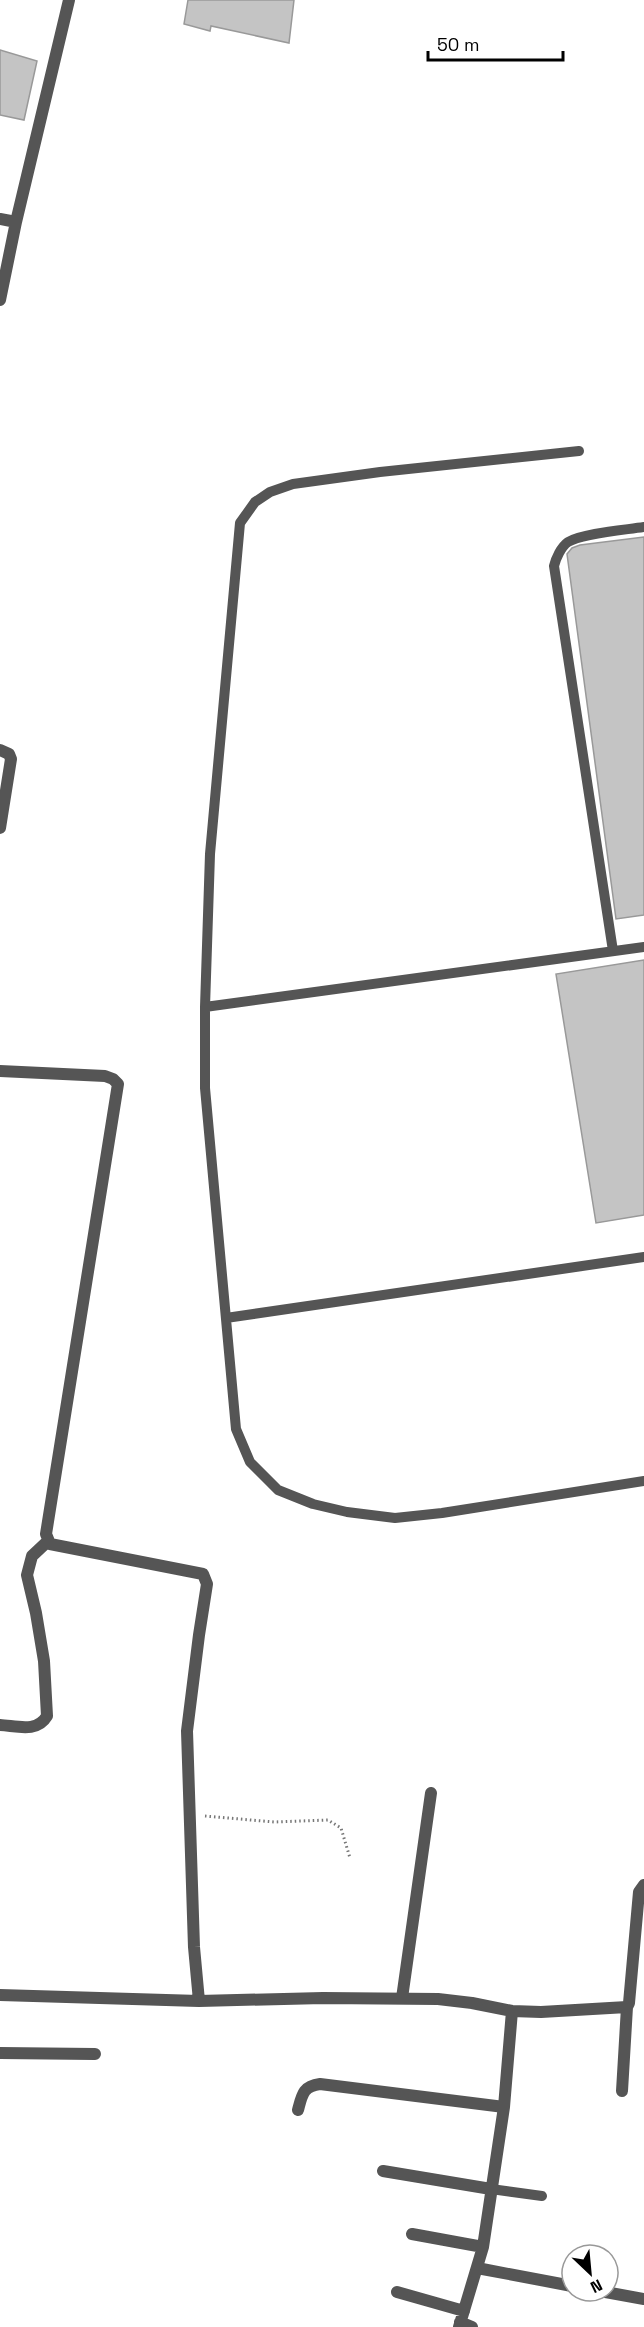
<svg xmlns="http://www.w3.org/2000/svg" width="644" height="2327" viewBox="0 0 644 2327" font-family="'Space Grotesk',sans-serif">
  <style>
    .building { fill: #c4c4c4; stroke: #999; stroke-width: 1.5 }
    .lines { fill: none; stroke-linecap: round; stroke-linejoin: round }
    .path { stroke: #777; stroke-width: 3; stroke-dasharray: 1.5 3; stroke-linecap: butt }
    .service { stroke: #555; stroke-width: 10 }
    .minor { stroke: #555; stroke-width: 12 }
  </style>
  <rect width="100%" height="100%" fill="#fff"/>
  <!-- building -->
  <path class="building" d="M188 0H294L289 43 211 26 210 31 184 24Z
    M0 50 37 61 24 120 0 115Z
    M644 537V915L616 919 567 554 572 548 580 545Z
    M644 960V1215L596 1223 556 974Z"/>
  <g class="lines">
    <!-- path -->
    <path class="path" d="M205 1816 274 1822 328 1820 341 1828 350 1858"/>
    <!-- service -->
    <path class="service" d="M579 451 380 472 293 484 270 492 255 502 240 523 210 854 205 1007V1088L236 1429 250 1462 278 1490 313 1504 347 1512 395 1518 442 1513 644 1481
      M613 951 554 566C556 558 561 547 568 542 584 533 625 530 644 527
      M205 1007 644 947
      M226 1318 644 1257
      M491 2189 542 2196"/>
    <!-- minor -->
    <path class="minor" d="M0 219 16 222
      M0 300 16 222 69 0
      M0 750 9 754 11 759 0 828
      M0 1071 105 1076 113 1079 118 1084 46 1534 50 1544 203 1574 207 1584 199 1635 187 1731 194 1947 199 2001
      M0 1725C17 1726 37 1733 47 1716L44 1661 36 1613 27 1575 32 1556 48 1541
      M0 1995 199 2001 323 1998 438 1999 472 2003 512 2011 541 2012 627 2007 629 2003 639 1892 644 1885
      M402 1998 431 1793
      M0 2053 95 2054
      M622 2091 627 2007
      M298 2110C302 2095 303 2086 320 2084L504 2107
      M383 2171 491 2189
      M412 2234 483 2247
      M477 2268 572 2286
      M600 2291 644 2299
      M397 2292 464 2311
      M460 2322 472 2327
      M459 2327 483 2247 504 2107 512 2011"/>
  </g>
  <!-- north arrow -->
  <g transform="translate(590 2273) rotate(154)"><circle r="28" fill="#ffffff" stroke="#999999" stroke-width="1.5"/>
  <path d="M0-4.5L10 22L0 15L-10 22Z" fill="#000000"/>
  <text y="-9" font-size="16" font-weight="bold" text-anchor="middle" fill="#000000">N</text>
  </g>
  <!-- scale -->
  <path d="M428 51v9h135v-9" fill="none" stroke="#000000" stroke-width="3"/>
  <text x="437" y="51" font-size="18" fill="#000000" stroke="#ffffff" stroke-width="4.5" paint-order="stroke">50 m</text>
</svg>
